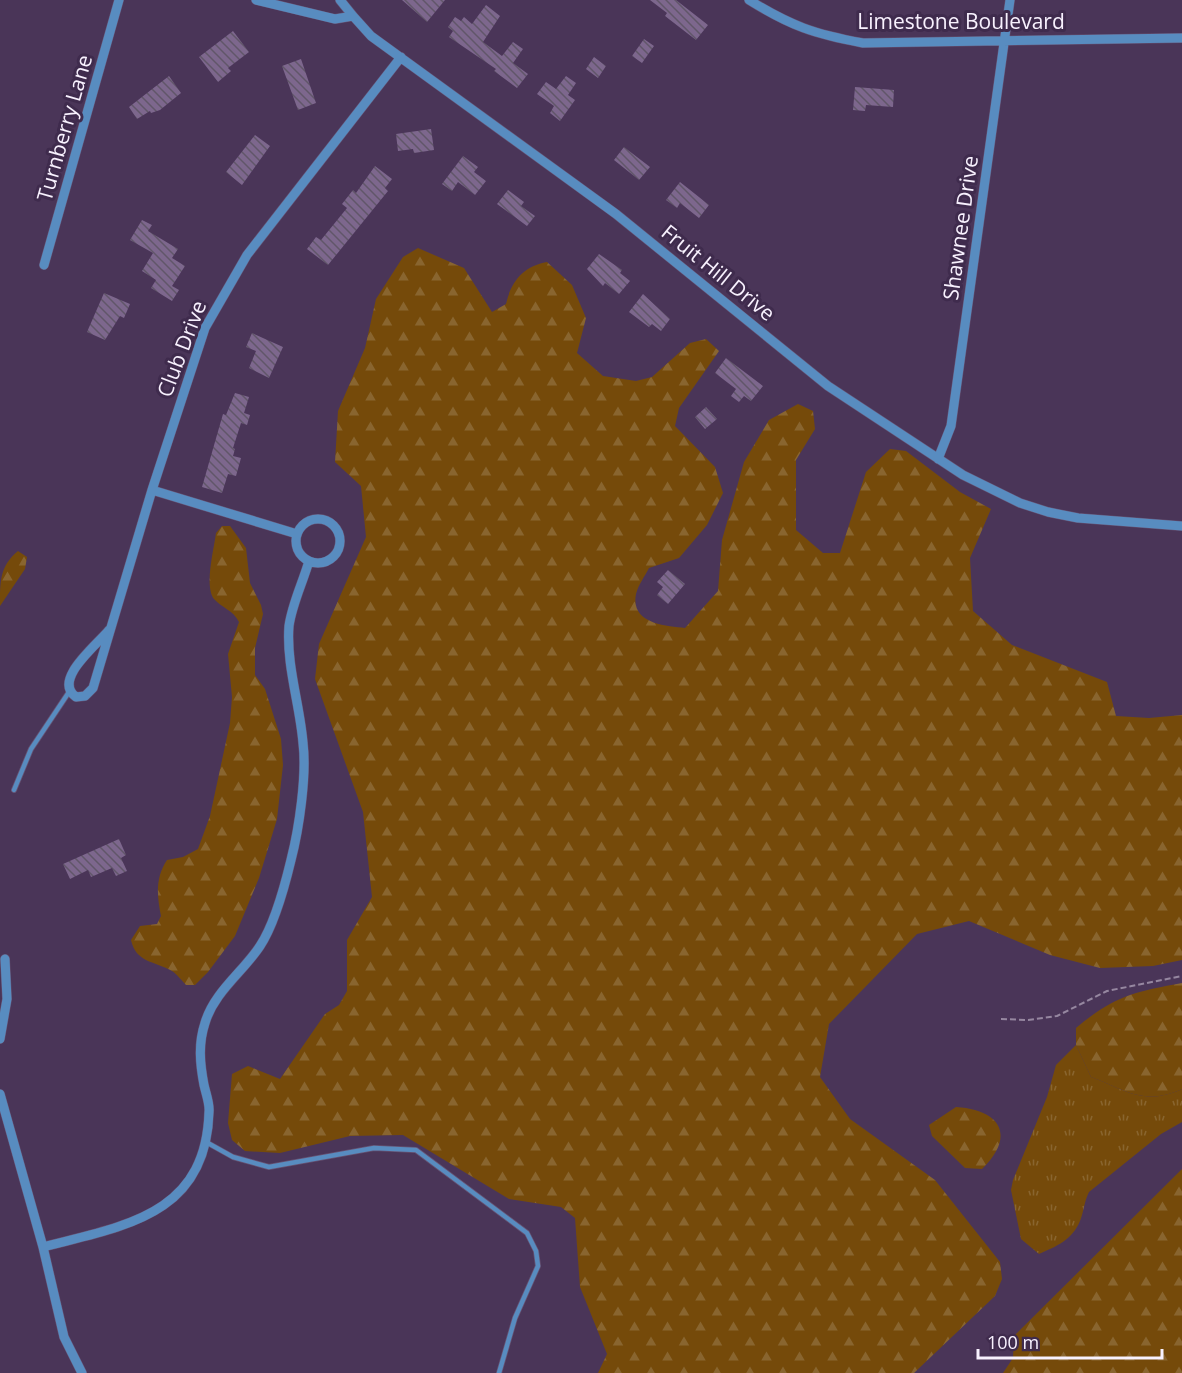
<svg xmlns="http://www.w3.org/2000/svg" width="1182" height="1373" viewBox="0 0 1182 1373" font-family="'Open Sans',sans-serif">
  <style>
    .grass { fill: url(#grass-tufts) }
    .forest { fill: url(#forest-firs) }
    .building { fill: url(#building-back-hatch) }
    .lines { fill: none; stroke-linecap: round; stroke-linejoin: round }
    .lane-casing { stroke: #665373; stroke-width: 6 }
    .street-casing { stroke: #665373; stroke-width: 10 }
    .path { stroke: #9687a0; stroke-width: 2; stroke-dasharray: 6 3; stroke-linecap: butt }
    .lane { stroke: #588cc0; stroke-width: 4.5 }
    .street { stroke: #588cc0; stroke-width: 9 }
    .labels { text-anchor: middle; stroke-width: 6; stroke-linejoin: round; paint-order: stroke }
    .street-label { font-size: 21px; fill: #f8f1fe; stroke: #3f2b4d }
  </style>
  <defs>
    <pattern id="grass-tufts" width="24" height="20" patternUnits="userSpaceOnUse" patternTransform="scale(1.5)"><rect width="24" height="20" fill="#754a0a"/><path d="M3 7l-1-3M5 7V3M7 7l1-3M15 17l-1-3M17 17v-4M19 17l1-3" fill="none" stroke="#89652f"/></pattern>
    <pattern id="forest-firs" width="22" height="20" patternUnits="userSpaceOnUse" patternTransform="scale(1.5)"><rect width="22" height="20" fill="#754a0a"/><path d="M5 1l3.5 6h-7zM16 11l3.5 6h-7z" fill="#89652f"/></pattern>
    <pattern id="building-back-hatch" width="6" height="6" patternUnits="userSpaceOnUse" patternTransform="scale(1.5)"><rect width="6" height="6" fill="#7d678d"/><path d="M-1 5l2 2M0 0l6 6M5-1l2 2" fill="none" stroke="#615669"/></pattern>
  </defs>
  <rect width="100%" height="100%" fill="#4a3558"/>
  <!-- grass -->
  <path class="grass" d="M1076 1045 1091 1077C1128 1091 1144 1106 1182 1089V1122L1161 1134 1089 1192C1084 1202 1084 1211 1080 1221 1072 1240 1057 1246 1039 1254L1021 1239 1011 1190 1013 1180 1047 1097 1056 1065Z"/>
  <!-- forest -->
  <path class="forest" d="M418 248 464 268 492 312 506 304C511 281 524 266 547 262L572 285 586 318 577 353 603 376 636 381 652 377 690 343 706 339 719 351 679 408 675 426 715 467 723 493 707 525 679 558 649 568C645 576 638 585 636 594 630 624 666 626 685 628L718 591 722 540 744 462 769 420 798 404 813 411 815 429 796 460V530L823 553H840L866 472 890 449 906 451 960 492 991 509 970 558 973 611 1012 645 1107 682 1116 716 1149 718 1182 715V960L1153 966 1100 968 1050 955 969 921 917 934 829 1024 820 1077 850 1119 935 1180 1000 1262 1002 1279 995 1296 914 1373H598L607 1354 580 1287 575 1218 561 1207 509 1199 403 1135 350 1136 280 1153 245 1151 232 1140 228 1123 232 1074 248 1066 280 1079 325 1014 339 1005 347 991V940L372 897 363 812 315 679 319 644 366 537 361 486 335 462 338 411 365 348 376 299 403 257Z
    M222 526H230L246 548 250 583 261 605 263 614 255 648V675L265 689 281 739 283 765 277 819 259 878 235 936 208 972 195 985H186C182 981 177 974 172 971 155 961 136 963 131 940L140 926 157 924 161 916C157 896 155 878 167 860L183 857 198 849 210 816 230 723 232 697 228 654 239 622C233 610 222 608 214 599 204 586 214 549 216 533Z
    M18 551 27 557 25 569 0 606C0 580 0 566 18 551Z
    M1182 983V1089C1144 1106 1128 1091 1091 1077L1076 1045V1028C1114 996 1134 992 1182 983Z
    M956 1107C1001 1110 1016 1136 982 1169L965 1168 932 1136 929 1125Z
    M1182 1169V1373H1003L1013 1358 1014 1336Z"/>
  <!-- building -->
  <path class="building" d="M402 0H445L427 22Z
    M650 0H676L708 25 696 40 665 16 667 13Z
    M486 5 500 16 483 42 502 56 513 42 523 49 513 63 528 74 517 88 494 71 496 69 449 37 453 31 448 27 455 17 461 21 464 17 472 24Z
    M233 31 249 52 228 68 231 71 218 82 199 57Z
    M644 39 654 46 642 63 632 56Z
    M594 57 606 66 598 78 586 69Z
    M301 59 316 103 298 110 282 66Z
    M169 76 181 93 160 110 151 113 150 111 137 119 129 107Z
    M566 76 576 83 568 95 575 100 560 121 550 113 554 106 537 94 546 82 556 89Z
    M855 87 894 90 893 107 866 105 865 111 853 110Z
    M431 129 434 150 414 153 413 149 398 151 396 134Z
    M255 135 270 146 242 185 226 172Z
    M624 147 650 167 639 180 614 160Z
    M463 156 478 167 474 172 486 181 475 195 458 182 452 191 442 184Z
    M375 166 392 179 385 188 388 191 328 265 307 249 316 237 321 240 347 208 342 204 353 190 356 193Z
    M680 182 709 205 699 218 680 203 677 208 666 200Z
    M508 190 524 202 521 206 535 216 527 226 497 204Z
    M142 220 152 225 148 231 178 249 172 258 185 266 172 286 179 290 172 301 151 288 156 280 142 271 153 253 130 240Z
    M599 254 622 270 620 273 630 281 619 294 605 283 603 286 587 269Z
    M104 293 130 304 124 318 120 316 105 340 87 332Z
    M643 294 670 319 661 331 652 324 649 327 629 312Z
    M252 333 283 347 269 378 249 368 256 351 246 347Z
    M726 358 763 386 751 401 744 396 739 402 731 396 736 389 715 373Z
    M235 393 249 397 244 413 250 415 247 425 241 423 233 448 235 449 233 456 241 458 236 476 228 474 222 493 202 487 223 414 226 415Z
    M706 407 717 419 705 429 695 417Z
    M668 570 685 584 668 604 657 595 663 587 657 582Z
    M119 839 126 855 121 858 127 871 116 876 112 868 91 877 88 870 70 879 63 864Z"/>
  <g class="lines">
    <!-- lane casing -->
    <g class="lane-casing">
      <path id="lane" d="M14 790 31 749 69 692
        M206 1142 233 1157 269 1167 374 1148 416 1150 527 1233 536 1251 538 1266 515 1318 499 1373"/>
    </g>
    <!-- street casing -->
    <g class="street-casing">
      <path id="street" d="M256 0 335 19 353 16 371 36 616 214 828 386 963 475 1020 503 1048 512 1078 518 1182 526
        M340 0 353 16
        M749 0C791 26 814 34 863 43L1182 38
        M44 265 119 0
        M938 459 951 426 1010 0
        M152 490 297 534
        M296 541a22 22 0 1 1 44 0a22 22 0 1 1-44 0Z
        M109 630C96 646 52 680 76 697L85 696 93 688 152 490 205 328 247 255 401 57
        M0 1039 7 999 5 959
        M0 1094 43 1247 64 1337 82 1373
        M43 1247C123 1226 206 1216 209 1112 210 1104 206 1094 204 1085 200 1064 198 1044 205 1023 214 992 243 972 260 946 274 925 285 885 291 860 299 829 307 775 303 743 300 705 286 665 289 626 292 604 303 582 309 561"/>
    </g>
    <!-- path -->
    <path class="path" d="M1001 1019 1028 1020 1057 1016 1107 991 1182 976"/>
    <!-- lane -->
    <use href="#lane" class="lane"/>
    <!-- street -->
    <use href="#street" class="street"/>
  </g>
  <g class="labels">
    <!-- street labels -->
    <g class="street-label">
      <text x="961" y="29">Limestone Boulevard</text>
      <text transform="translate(65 128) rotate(-74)" y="7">Turnberry Lane</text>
      <text transform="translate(961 228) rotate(-82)" y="7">Shawnee Drive</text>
      <text transform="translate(718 273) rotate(39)" y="7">Fruit Hill Drive</text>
      <text transform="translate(182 349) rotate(-69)" y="7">Club Drive</text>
    </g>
  </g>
  <!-- scale -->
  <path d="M978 1349v9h184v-9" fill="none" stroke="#f8f1fe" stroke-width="3"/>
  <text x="987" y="1349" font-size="18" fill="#f8f1fe" stroke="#3f2b4d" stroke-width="4.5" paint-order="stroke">100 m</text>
</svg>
